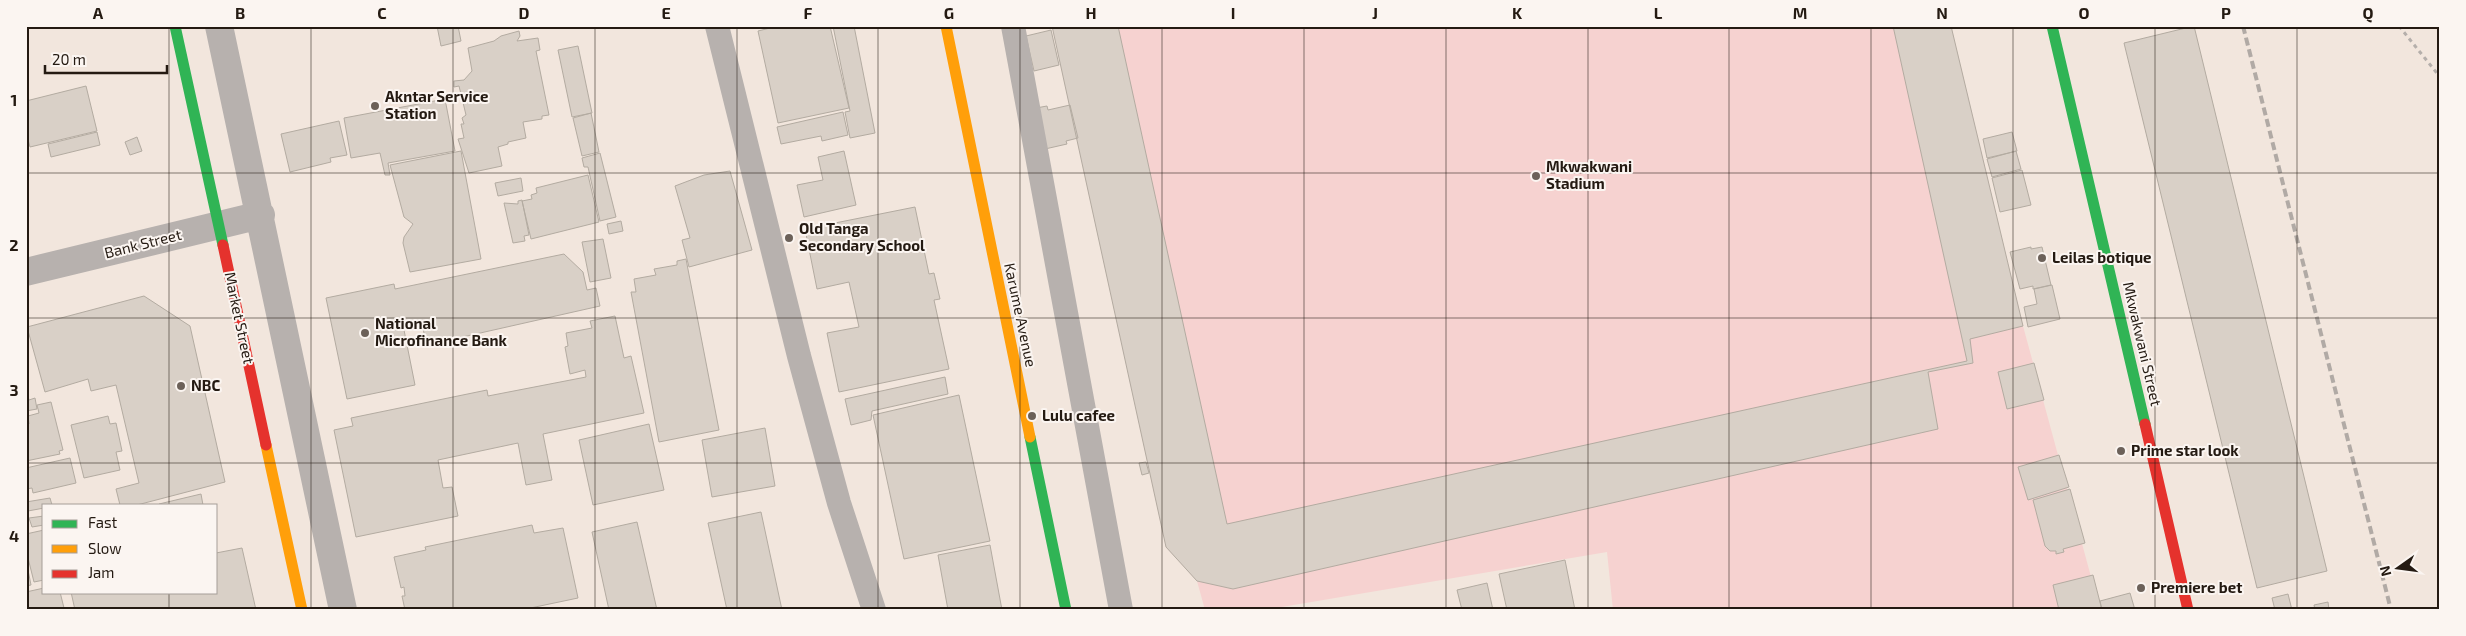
<svg xmlns="http://www.w3.org/2000/svg" width="2466" height="636" viewBox="0 0 2466 636" font-family="'Exo 2',sans-serif">
  <style>
    .green { fill: #f6d2d0 }
    .building { fill: #d9d0c7; stroke: #b3aba1 }
    .lines { fill: none; stroke-linecap: round; stroke-linejoin: round }
    .path { stroke: #b5afab; stroke-width: 3; stroke-dasharray: 4 4; stroke-linecap: butt }
    .lane { stroke: #b7b1ae; stroke-width: 24 }
    .street { stroke: #b7b1ae; stroke-width: 28 }
    .fast { stroke: #30b455; stroke-width: 11 }
    .slow { stroke: #ff9f0a; stroke-width: 11 }
    .jam { stroke: #e5322d; stroke-width: 11 }
    .rail { stroke: #b1aaa5; stroke-width: 4; stroke-dasharray: 8 4; stroke-linecap: butt }
    .grid { fill: none; stroke: #241a12; stroke-width: 1; stroke-opacity: 0.55 }
    .poi-dot { fill: #6c6159; stroke: #fbf5f1; stroke-width: 2 }
    .labels { text-anchor: middle; stroke-width: 4; stroke-linejoin: round; paint-order: stroke }
    .poi-label { font-size: 15px; font-weight: bold; fill: #241a12; stroke: #fbf5f1; text-anchor: start }
    .street-label { font-size: 15px; fill: #241a12; stroke: #fbf5f1 }
    .neatline { fill: none; stroke: #241a12; stroke-width: 2 }
    .grid-label { font-size: 16px; text-anchor: middle; font-weight: bold; fill: #241a12 }
  </style>
  <rect width="100%" height="100%" fill="#f2e6dd"/>
  <!-- green -->
  <path class="green" d="M1052 26H1951L2023 326 2100 610H1613L1607 552 1264 610H1205L1197 581 1166 547Z"/>
  <!-- building -->
  <path class="building" d="M437 26H458L461 41 441 46Z
    M778 26H830L849 108 778 123 758 31Z
    M833 26H854L875 133 850 138 845 112 850 111Z
    M1052 26H1118L1227 524 1967 361 1893 26H1951L2023 326 1970 339 1973 363 1928 372 1938 429 1233 589 1197 581 1166 547Z
    M2194 26 2327 571 2257 588 2124 43Z
    M1051 30 1059 65 1034 71 1026 36Z
    M519 31 520 36 517 41 538 38 540 50 536 51 549 115 542 116V119L523 122 526 138 508 142V144L498 147 502 166 469 173 458 139 464 138 461 124H464L462 118 466 115 459 86 454 87V81L464 80 472 71 468 48 494 41 501 36Z
    M578 46 592 113 572 117 558 50Z
    M86 86 97 131 30 147 26 132V101Z
    M445 99 455 151 388 163 390 175H385L380 153 351 158 344 118Z
    M1070 105 1078 138 1066 141 1067 144 1045 149 1036 108 1047 106 1048 110Z
    M843 112 848 135 822 141 821 136 781 144 777 127Z
    M591 113 599 152 582 156 573 118Z
    M339 121 347 155 330 158 331 162 290 172 281 134Z
    M97 132 100 145 51 157 48 144Z
    M2012 132 2017 151 1987 158 1983 139Z
    M137 137 142 151 130 155 125 142Z
    M461 151 481 259 410 272 403 243 404 237 413 224 404 217 390 165Z
    M844 151 856 205 804 217 797 185 823 180 818 157Z
    M2016 151 2021 169 1992 177 1987 159Z
    M600 153 616 217 600 221 588 167H584L582 158Z
    M2022 170 2031 205 2000 212 1992 178Z
    M730 171 752 250 689 267 682 240 690 238 675 186 704 175Z
    M588 175 599 222 531 239 522 201 532 199 531 195 537 193 536 188Z
    M521 178 523 191 498 196 495 183Z
    M522 200 529 235 524 236 525 241 513 243 504 203 518 204V201Z
    M915 207 929 274 934 273 940 299 934 300 949 369 839 392 827 333 859 327 849 282 817 289 805 229Z
    M621 221 623 231 609 234 607 224Z
    M603 239 611 278 590 282 582 242Z
    M2031 247V249L2042 247 2051 285 2033 289V286L2020 289 2010 252Z
    M564 254 583 272 587 290 596 288 600 306 427 345 421 321 403 325 415 385 347 399 326 298 394 284 395 289Z
    M686 259 719 430 659 442 631 292H636L634 279 656 275 654 269 677 265V261Z
    M2052 285 2060 319 2028 327 2024 307 2037 304 2034 289Z
    M144 296 190 326 225 482 137 505H120L116 489 139 483 116 385 91 391 88 379 45 392 27 327Z
    M615 316 624 358 631 356 644 413 543 434 552 480 526 485 518 443 438 460 443 488 452 487 458 516 356 537 334 430 353 426 351 418 487 390 488 396 586 377 585 370 570 374 565 347 568 346 566 333 592 328 590 321Z
    M2034 363 2044 400 2007 409 1998 372Z
    M945 377 948 394 872 411 871 420 851 425 845 399Z
    M26 389 29 400 35 398 37 409 26 411Z
    M959 395 990 541 904 559 873 415Z
    M51 402 63 450 59 451 60 454 26 461V424H29L28 416 39 413 37 405Z
    M108 416 110 424 116 423 122 451 116 452 120 470 84 478 71 425Z
    M649 424 664 490 593 505 579 440Z
    M765 428 775 486 712 497 702 440Z
    M2059 455 2069 487 2028 500 2018 467Z
    M70 458 76 483 33 493 32 488 26 489V468Z
    M1146 462 1149 473 1142 475 1139 463Z
    M2070 489 2085 543 2063 549 2064 552 2056 554V551H2050L2045 546 2033 500Z
    M201 494 203 505H160L159 504Z
    M50 498 52 505H44V508L28 511 26 502Z
    M761 512 782 610H727L708 523Z
    M44 516V525L32 527 29 518Z
    M637 522 657 610H609L592 532Z
    M532 525 534 533 563 528 578 598 521 610H405L402 596H405L404 587 401 588 394 557 426 550 425 547Z
    M44 530V580L34 582 26 550V534Z
    M990 545 1002 610H948L938 555Z
    M242 548 256 610H75L71 592H216V553Z
    M26 560 31 585 26 586Z
    M1565 560 1575 610H1507L1499 574Z
    M2093 575 2102 610H2059L2053 585Z
    M1487 583 1493 610H1462L1457 590Z
    M44 588V592H60L64 608 26 610V592Z
    M2130 593 2135 610H2102L2100 601Z
    M2288 594 2292 610H2275L2272 598Z
    M2328 602 2329 610H2315L2314 605Z"/>
  <g class="lines">
    <!-- path -->
    <path class="path" d="M2399 26 2440 77"/>
    <!-- lane -->
    <path class="lane" d="M717 26 799 356 839 503 874 610
      M1013 26 1121 610"/>
    <!-- street -->
    <path class="street" d="M219 26 343 610
      M26 272 261 215"/>
    <!-- fast -->
    <path class="fast" d="M175 26 223 245
      M2052 26 2145 424
      M1030 437 1066 610"/>
    <!-- slow -->
    <path class="slow" d="M946 26 1030 437
      M266 445 302 610"/>
    <!-- jam -->
    <path class="jam" d="M223 245 266 445
      M2145 424 2188 610"/>
    <!-- rail -->
    <path class="rail" d="M2243 26 2391 610"/>
  </g>
  <!-- grid -->
  <path class="grid" d="M169 26V505M311 26V610M453 26V610M595 26V610M737 26V610M878 26V610M1020 26V610M1162 26V610M1304 26V610M1446 26V610M1588 26V610M1729 26V610M1871 26V610M2013 26V610M2155 26V610M2297 26V610M26 173H2440M26 318H2440M26 463H2440M169 592V610"/>
  <!-- markers -->
  <g class="poi-dot">
    <circle cx="375" cy="106" r="5"/>
    <circle cx="1536" cy="176" r="5"/>
    <circle cx="789" cy="238" r="5"/>
    <circle cx="2042" cy="258" r="5"/>
    <circle cx="365" cy="333" r="5"/>
    <circle cx="181" cy="386" r="5"/>
    <circle cx="1032" cy="416" r="5"/>
    <circle cx="2121" cy="451" r="5"/>
    <circle cx="2141" cy="588" r="5"/>
  </g>
  <g class="labels">
    <!-- poi labels -->
    <g class="poi-label">
      <text x="385" y="102">Akntar Service<tspan x="385" dy="17">Station</tspan></text>
      <text x="1546" y="172">Mkwakwani<tspan x="1546" dy="17">Stadium</tspan></text>
      <text x="799" y="234">Old Tanga<tspan x="799" dy="17">Secondary School</tspan></text>
      <text x="2052" y="263">Leilas botique</text>
      <text x="375" y="329">National<tspan x="375" dy="17">Microfinance Bank</tspan></text>
      <text x="191" y="391">NBC</text>
      <text x="1042" y="421">Lulu cafee</text>
      <text x="2131" y="456">Prime star look</text>
      <text x="2151" y="593">Premiere bet</text>
    </g>
    <!-- street labels -->
    <g class="street-label">
      <text transform="translate(143 244) rotate(-14)" y="5">Bank Street</text>
      <text transform="translate(1020 315) rotate(78)" y="5">Karume Avenue</text>
      <text transform="translate(239 318) rotate(78)" y="5">Market Street</text>
      <text transform="translate(2142 344) rotate(77)" y="5">Mkwakwani Street</text>
    </g>
  </g>
  <!-- border -->
  <rect width="2466" height="636" fill="none" stroke="#fbf5f1" stroke-width="55"/>
  <!-- legend -->
  <rect x="42" y="504" width="175" height="90" fill="#fbf5f1" stroke="#a59d98"/>
  <rect x="52" y="520" width="25" height="8" fill="#30b455" stroke="#a59d98"/>
  <text x="88" y="528" font-size="15" fill="#241a12">Fast</text>
  <rect x="52" y="545" width="25" height="8" fill="#ff9f0a" stroke="#a59d98"/>
  <text x="88" y="554" font-size="15" fill="#241a12">Slow</text>
  <rect x="52" y="570" width="25" height="8" fill="#e5322d" stroke="#a59d98"/>
  <text x="88" y="578" font-size="15" fill="#241a12">Jam</text>
  <!-- north arrow -->
  <g transform="translate(2398 568) rotate(256)" stroke="#fbf5f1" stroke-width="4" paint-order="stroke">
  <path d="M0-4L9 19L0 12L-9 19Z" fill="#241a12"/>
  <text y="-8" font-size="14" font-weight="bold" text-anchor="middle" fill="#241a12">N</text>
  </g>
  <!-- scale -->
  <path d="M45 65v8h122v-8" fill="none" stroke="#241a12" stroke-width="2.5"/>
  <text x="52" y="65" font-size="15" fill="#241a12" stroke="#fbf5f1" stroke-width="4" paint-order="stroke">20 m</text>
  <rect x="28" y="28" width="2410" height="580" class="neatline"/>
  <g class="grid-label">
    <text x="98" y="19">A</text>
    <text x="240" y="19">B</text>
    <text x="382" y="19">C</text>
    <text x="524" y="19">D</text>
    <text x="666" y="19">E</text>
    <text x="808" y="19">F</text>
    <text x="949" y="19">G</text>
    <text x="1091" y="19">H</text>
    <text x="1233" y="19">I</text>
    <text x="1375" y="19">J</text>
    <text x="1517" y="19">K</text>
    <text x="1658" y="19">L</text>
    <text x="1800" y="19">M</text>
    <text x="1942" y="19">N</text>
    <text x="2084" y="19">O</text>
    <text x="2226" y="19">P</text>
    <text x="2368" y="19">Q</text>
    <text x="14" y="106">1</text>
    <text x="14" y="251">2</text>
    <text x="14" y="396">3</text>
    <text x="14" y="542">4</text>
  </g>
</svg>
